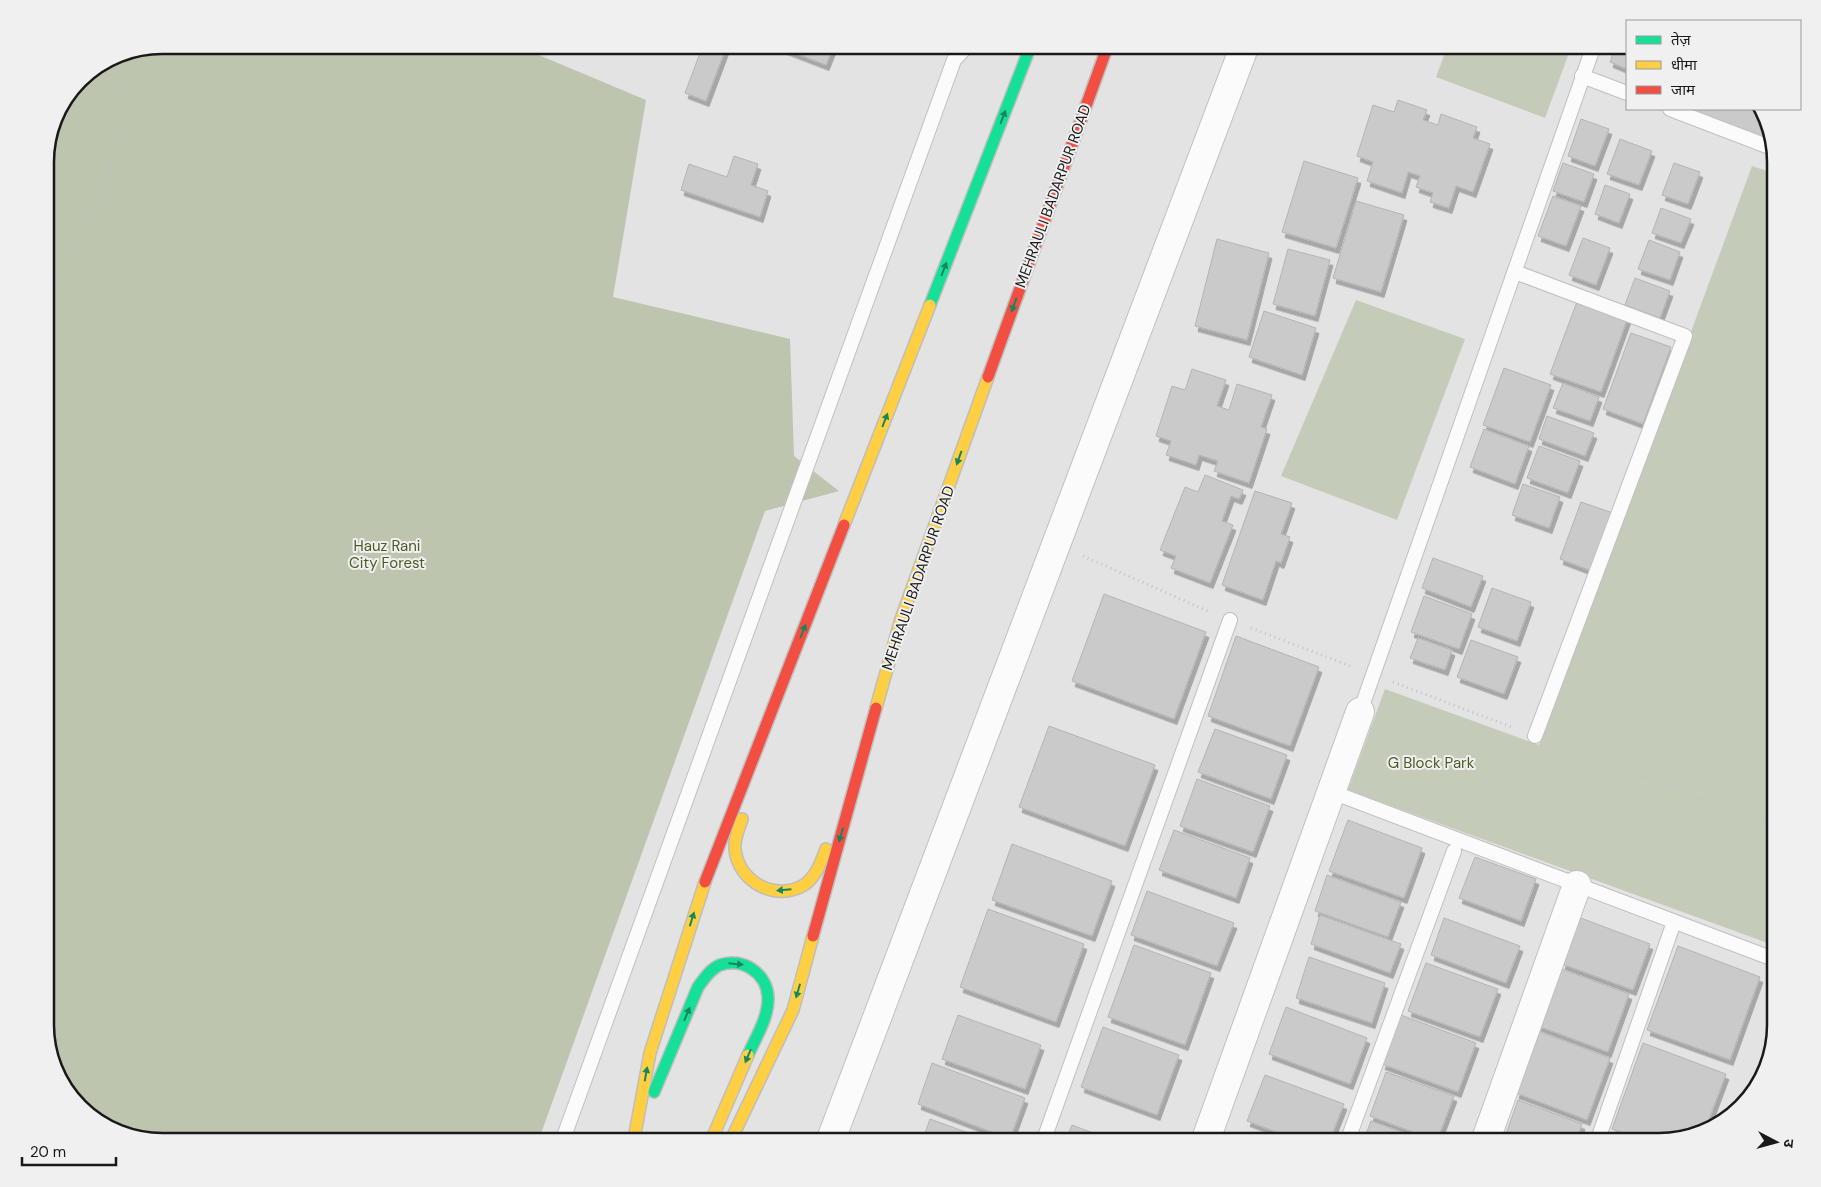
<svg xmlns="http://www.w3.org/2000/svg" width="1821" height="1187" viewBox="0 0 1821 1187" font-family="'DM Sans','Noto Sans Devanagari',sans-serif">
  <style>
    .green { fill: #c5cbb9 }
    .forest { fill: #bec5af }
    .building { fill: #cacaca; stroke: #b5b4b4; filter: url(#shadow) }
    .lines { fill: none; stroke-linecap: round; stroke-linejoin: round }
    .lane-casing { stroke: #c0c0c0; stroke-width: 16 }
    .street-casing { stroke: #c0c0c0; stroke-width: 30 }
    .fast-casing { stroke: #bebebe; stroke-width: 14 }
    .slow-casing { stroke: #bebebe; stroke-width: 14 }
    .jam-casing { stroke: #bebebe; stroke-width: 14 }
    .path { stroke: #c3c3c4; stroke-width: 3; stroke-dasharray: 1 4; stroke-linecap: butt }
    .lane { stroke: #fbfbfb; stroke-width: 14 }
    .street { stroke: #fbfbfb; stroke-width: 28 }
    .fast { stroke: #16e098; stroke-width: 11 }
    .slow { stroke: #ffcf43; stroke-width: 11 }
    .jam { stroke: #f24e42; stroke-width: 11 }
    .oneway { fill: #17865f }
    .labels { text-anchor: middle; stroke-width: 4; stroke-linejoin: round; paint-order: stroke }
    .street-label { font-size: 15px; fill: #19191a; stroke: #f0f0f1 }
    .park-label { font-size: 15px; fill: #4c5b20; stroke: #f0f0f1 }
    .rim { fill: none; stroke: #19191a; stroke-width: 2.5 }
  </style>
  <defs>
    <filter id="shadow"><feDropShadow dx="3" dy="5.5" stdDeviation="0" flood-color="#0004"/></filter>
  </defs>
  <rect width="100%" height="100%" fill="#e3e3e3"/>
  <!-- green -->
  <path class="green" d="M1448 45H1572L1545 118 1436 77Z
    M1752 166 1776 174V946L1348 790 1385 689 1539 745Z
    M1356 300 1465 339 1397 520 1281 476Z"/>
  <!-- forest -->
  <path class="forest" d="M162 45H515L646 100 613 297 790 339 794 456 839 491 765 511 538 1142H162L97 1122 61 1084 45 1033V154L54 117 79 79 117 54Z"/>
  <!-- building -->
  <path class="building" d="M703 45H727L706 101 685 93Z
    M774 45H834L826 65Z
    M1616 45H1627V69L1610 62Z
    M1398 100 1427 110 1423 120 1438 125 1441 114 1477 127 1473 138 1490 144 1473 192 1456 186 1449 208 1430 202 1433 193 1416 187 1420 176 1408 172 1402 193 1367 181 1373 162 1357 156 1373 105 1394 112Z
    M1700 109H1762L1769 136 1767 142 1698 116Z
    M1581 119 1609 129 1595 166 1568 156Z
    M1620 139 1652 151 1639 185 1607 174Z
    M734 156 758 164 751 185 768 191 760 217 681 190 689 164 727 177Z
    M1304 161 1358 178 1336 248 1282 232Z
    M1563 163 1594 174 1584 202 1553 191Z
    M1674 163 1700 172 1688 204 1662 195Z
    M1605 185 1630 194 1619 223 1595 214Z
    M1553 196 1581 206 1566 246 1538 236Z
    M1356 201 1404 215 1381 292 1333 278Z
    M1661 208 1691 219 1681 243 1652 233Z
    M1583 238 1610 248 1596 285 1569 275Z
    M1217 239 1269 253 1247 340 1195 326Z
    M1649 240 1680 252 1670 280 1638 269Z
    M1288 249 1330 260 1315 316 1273 304Z
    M1635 278 1670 291 1660 318 1625 305Z
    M1578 299 1628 317 1601 392 1550 374Z
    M1264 311 1316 328 1302 375 1249 357Z
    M1631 333 1671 347 1643 424 1603 409Z
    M1504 368 1551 385 1530 442 1483 425Z
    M1192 369 1226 380 1217 406 1229 410 1237 384 1272 395 1261 427 1267 429 1249 483 1214 471 1218 461 1199 455 1196 465 1166 455 1171 441 1156 436 1172 386 1185 390Z
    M1563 383 1599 397 1590 421 1553 408Z
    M1547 416 1594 433 1585 456 1539 439Z
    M1484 429 1529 446 1515 484 1470 467Z
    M1539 446 1580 461 1568 493 1527 478Z
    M1205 475 1243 490 1239 499 1231 496 1222 521 1233 525 1210 583 1171 568 1176 556 1160 550 1185 487 1198 492Z
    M1523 484 1560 497 1549 528 1512 515Z
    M1255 491 1292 503 1281 534 1290 537 1281 563 1276 561 1263 600 1222 585Z
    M1581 502 1613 513 1592 571 1560 559Z
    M1433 558 1483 576 1471 607 1422 588Z
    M1492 588 1531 602 1517 641 1478 627Z
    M1104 594 1206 632 1174 719 1072 681Z
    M1424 596 1472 614 1459 649 1411 632Z
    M1236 636 1319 667 1290 746 1208 716Z
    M1418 638 1452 650 1445 670 1410 658Z
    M1471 640 1518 657 1504 694 1457 677Z
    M1049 726 1155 765 1125 846 1019 807Z
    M1215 729 1287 755 1271 799 1198 772Z
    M1197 779 1270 806 1253 852 1180 826Z
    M1348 820 1422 848 1404 898 1329 871Z
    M1174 830 1250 858 1236 898 1159 870Z
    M1012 844 1112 881 1092 936 992 900Z
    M1475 857 1536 879 1521 921 1459 898Z
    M1327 875 1401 902 1388 937 1315 911Z
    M1147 891 1234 923 1217 966 1131 935Z
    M988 909 1084 944 1056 1022 960 987Z
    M1320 915 1401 944 1390 973 1311 944Z
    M1578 917 1650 944 1633 990 1562 964Z
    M1444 918 1520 946 1506 983 1431 955Z
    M1134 945 1211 973 1185 1045 1108 1017Z
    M1678 946 1760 977 1730 1060 1647 1030Z
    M1309 957 1385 983 1372 1023 1296 998Z
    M1426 963 1498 989 1480 1037 1408 1011Z
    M1559 968 1629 994 1608 1052 1538 1026Z
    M1286 1007 1367 1038 1350 1084 1269 1054Z
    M958 1015 1041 1045 1025 1089 942 1059Z
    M1401 1015 1476 1043 1458 1092 1382 1064Z
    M1103 1027 1179 1055 1157 1115 1081 1087Z
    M1538 1031 1610 1058 1587 1120 1516 1093Z
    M1643 1043 1726 1074 1705 1130 1660 1142H1647L1612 1129Z
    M932 1063 1025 1098 1010 1139 918 1104Z
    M1386 1072 1454 1096 1437 1141 1370 1116Z
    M1265 1075 1344 1104 1329 1142H1303L1247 1121Z
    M1518 1100 1582 1124 1576 1142H1528L1506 1134Z
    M930 1119 993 1142H922Z
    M1371 1121 1430 1142H1363Z
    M1072 1125 1117 1142H1065Z"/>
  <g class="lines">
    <!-- lane casing -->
    <g class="lane-casing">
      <path id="lane" d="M1582 76 1627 93
        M1670 109 1772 148
        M1515 272 1685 336 1535 736
        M1360 712 1594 45
        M1332 792 1776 960
        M562 1142 954 60 968 45
        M1043 1142 1230 620
        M1347 1142 1454 851
        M1597 1142 1674 922"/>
    </g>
    <!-- street casing -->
    <g class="street-casing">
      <path id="street" d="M830 1142 1245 45
        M1205 1142 1360 712
        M1485 1142 1577 885"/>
    </g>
    <!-- fast casing -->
    <g class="fast-casing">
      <path id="fast" d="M930 305 1031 45
        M654 1092 698 987C704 979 710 969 720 965 742 957 767 973 768 997 769 1017 756 1037 748 1055"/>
    </g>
    <!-- slow casing -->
    <g class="slow-casing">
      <path id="slow" d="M844 525 930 305
        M876 708 901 619 988 377
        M742 819C739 828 734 839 735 849 738 882 776 902 804 885 816 877 821 862 826 849
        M714 1134 748 1055
        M634 1139 650 1053 705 882
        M730 1142 793 1010 813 936"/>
    </g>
    <!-- jam casing -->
    <g class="jam-casing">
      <path id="jam" d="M988 377 1108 45
        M705 882 844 525
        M813 936 876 708"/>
    </g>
    <!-- path -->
    <path class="path" d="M45 305 131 130 126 96 92 70
      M1083 556 1210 612
      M1251 628 1353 667
      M1393 682 1514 728
      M1557 744 1776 828"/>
    <!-- lane -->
    <use href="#lane" class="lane"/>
    <!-- street -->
    <use href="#street" class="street"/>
    <!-- fast -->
    <use href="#fast" class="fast"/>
    <!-- slow -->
    <use href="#slow" class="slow"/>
    <!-- jam -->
    <use href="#jam" class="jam"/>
  </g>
  <!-- one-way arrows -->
  <defs><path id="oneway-solid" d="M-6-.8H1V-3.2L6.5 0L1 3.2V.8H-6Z" transform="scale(1.25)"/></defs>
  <g class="oneway">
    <use href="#oneway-solid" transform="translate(1003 117) rotate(-69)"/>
    <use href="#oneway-solid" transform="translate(944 269) rotate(-69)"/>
    <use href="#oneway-solid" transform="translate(1014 305) rotate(110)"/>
    <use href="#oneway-solid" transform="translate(885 420) rotate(-69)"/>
    <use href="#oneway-solid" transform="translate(959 458) rotate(110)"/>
    <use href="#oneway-solid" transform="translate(803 631) rotate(-69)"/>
    <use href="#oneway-solid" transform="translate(841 835) rotate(106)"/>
    <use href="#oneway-solid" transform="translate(784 890) rotate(175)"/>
    <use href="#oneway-solid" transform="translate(692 919) rotate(-73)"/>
    <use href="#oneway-solid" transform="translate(736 964) rotate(6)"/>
    <use href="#oneway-solid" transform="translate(798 991) rotate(106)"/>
    <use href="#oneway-solid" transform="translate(687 1014) rotate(-67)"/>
    <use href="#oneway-solid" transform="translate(748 1056) rotate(113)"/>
    <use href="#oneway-solid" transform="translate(646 1074) rotate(-80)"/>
  </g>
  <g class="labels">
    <!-- street labels -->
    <g class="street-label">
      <text transform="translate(1053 196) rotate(-70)" y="5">MEHRAULI BADARPUR ROAD</text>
      <text transform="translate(918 578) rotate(-71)" y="5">MEHRAULI BADARPUR ROAD</text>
    </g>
    <!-- park labels -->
    <g class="park-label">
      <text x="387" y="551">Hauz Rani<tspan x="387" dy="17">City Forest</tspan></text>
      <text x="1431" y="768">G Block Park</text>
    </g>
  </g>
  <!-- crop -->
  <path d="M0 0H1821V1187H0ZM162 54H1659A108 108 0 0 1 1767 162V1025A108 108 0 0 1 1659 1133H162A108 108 0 0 1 54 1025V162A108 108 0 0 1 162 54Z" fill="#f0f0f1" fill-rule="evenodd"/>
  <path class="rim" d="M162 54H1659A108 108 0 0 1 1767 162V1025A108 108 0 0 1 1659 1133H162A108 108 0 0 1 54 1025V162A108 108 0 0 1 162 54Z"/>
  <!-- legend -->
  <rect x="1626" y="20" width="175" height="90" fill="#f0f0f1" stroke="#9a9a9b"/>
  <rect x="1636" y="36" width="25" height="8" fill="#16e098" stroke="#9a9a9b"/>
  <text x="1671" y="45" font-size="15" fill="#19191a">तेज़</text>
  <rect x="1636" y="61" width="25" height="8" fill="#ffcf43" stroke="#9a9a9b"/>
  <text x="1671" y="70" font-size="15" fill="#19191a">धीमा</text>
  <rect x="1636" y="86" width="25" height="8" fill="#f24e42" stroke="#9a9a9b"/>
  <text x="1671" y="95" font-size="15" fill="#19191a">जाम</text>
  <!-- north arrow -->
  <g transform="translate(1776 1142) rotate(96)" stroke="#f0f0f1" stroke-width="4" paint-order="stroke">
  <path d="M0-4L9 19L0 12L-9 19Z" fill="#19191a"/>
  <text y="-8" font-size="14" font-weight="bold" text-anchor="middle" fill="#19191a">उ</text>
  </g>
  <!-- scale -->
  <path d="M22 1157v8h94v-8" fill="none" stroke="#19191a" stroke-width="2.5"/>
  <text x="30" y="1157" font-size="15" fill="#19191a" stroke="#f0f0f1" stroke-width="4" paint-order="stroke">20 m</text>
</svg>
